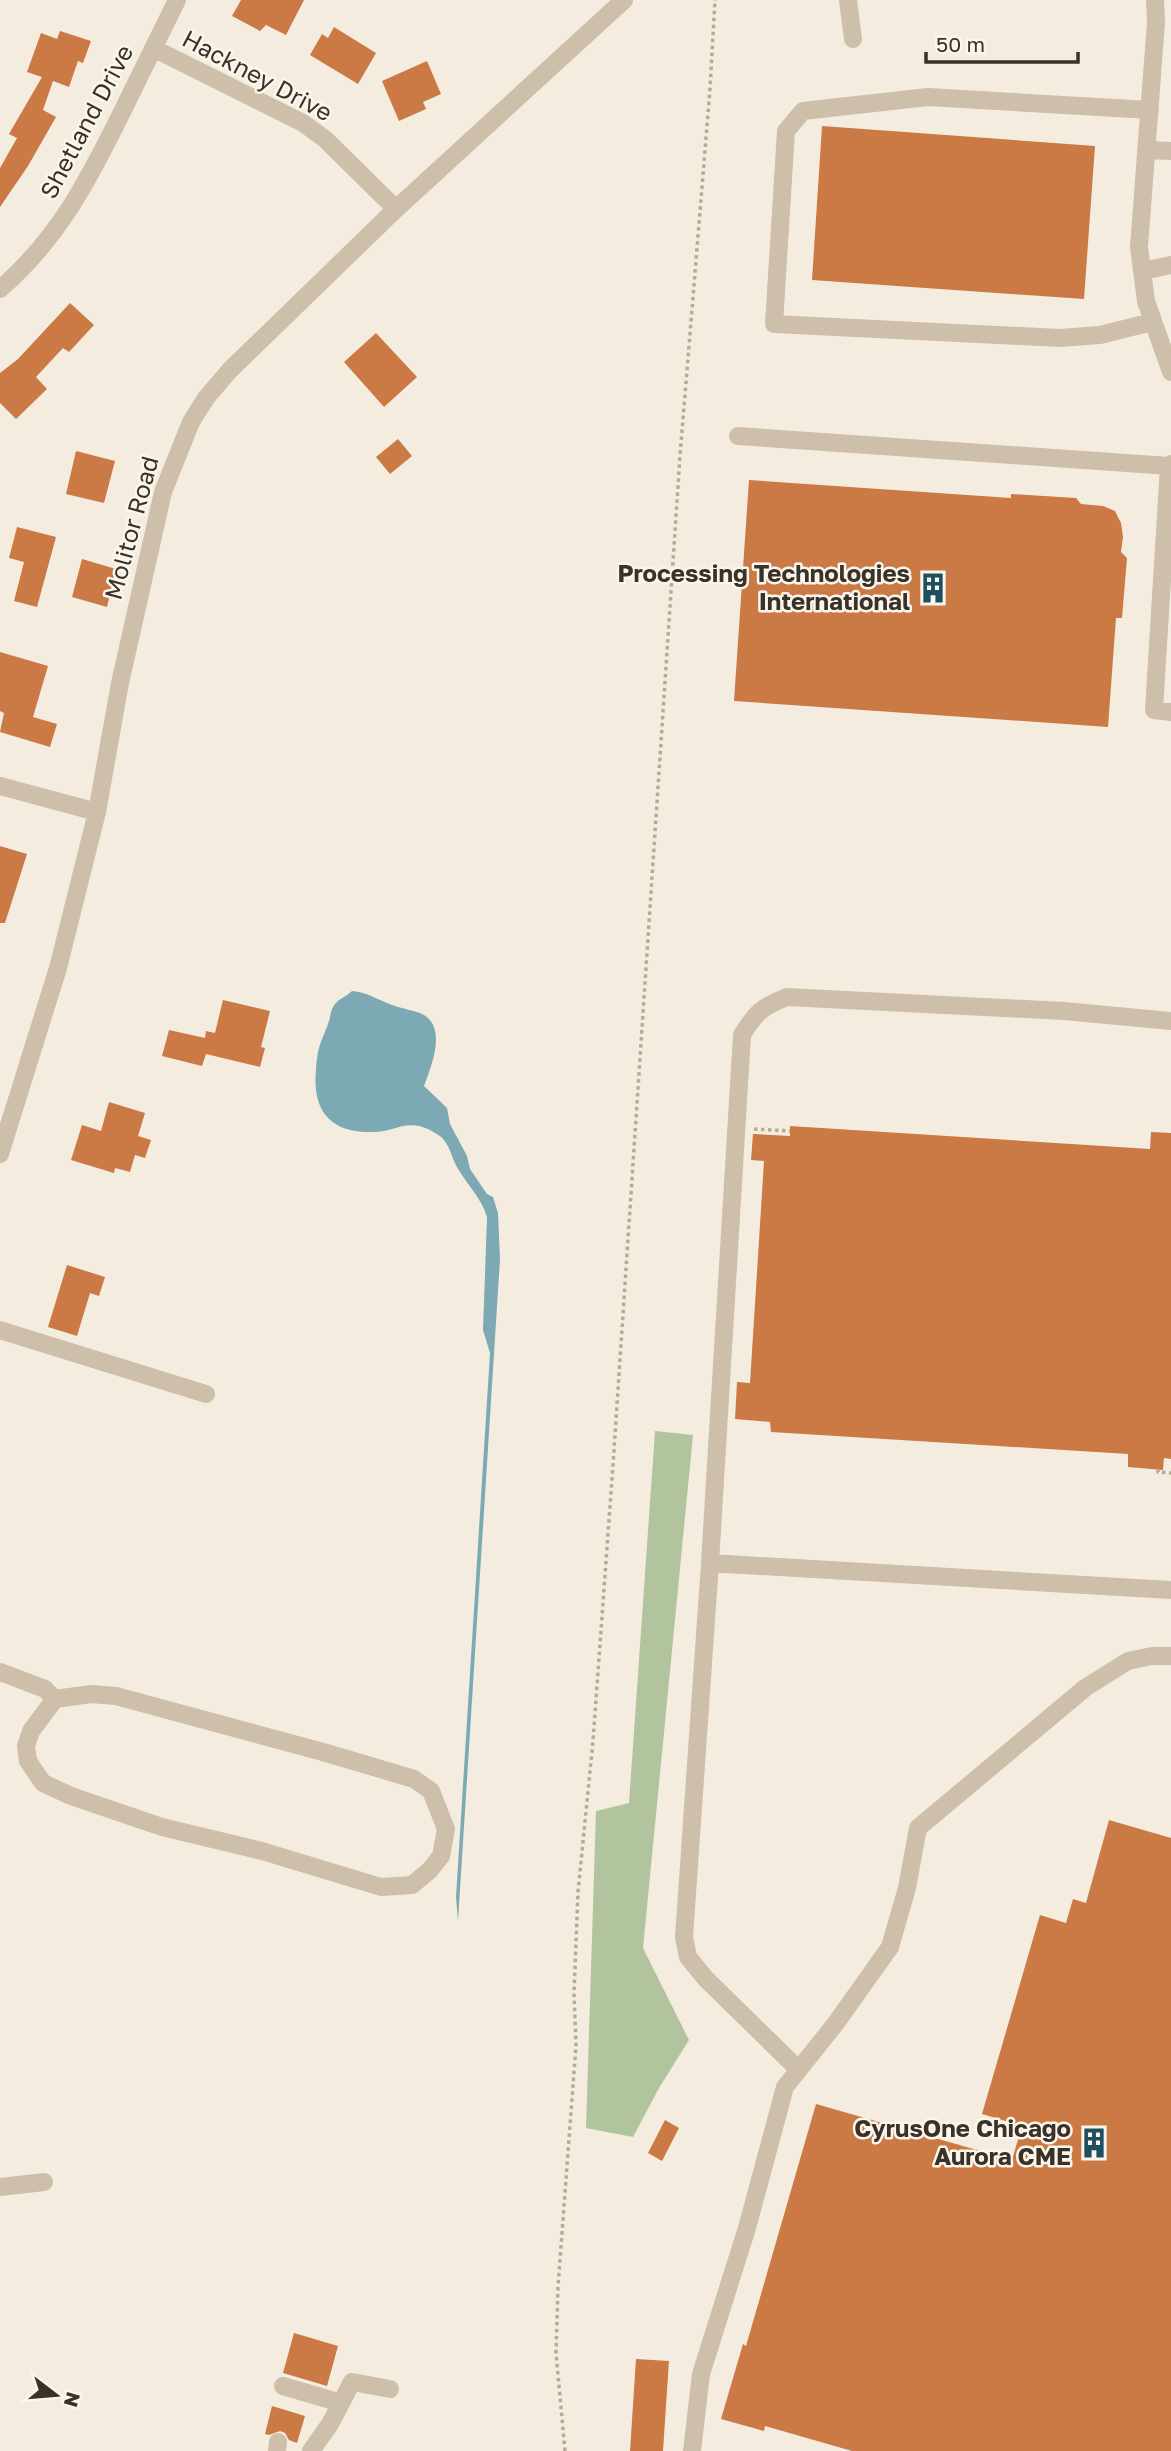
<svg xmlns="http://www.w3.org/2000/svg" width="1171" height="2451" viewBox="0 0 1171 2451" font-family="'Golos Text',sans-serif">
  <style>
    .green { fill: #b2c49d }
    .water { fill: #7ca9b3 }
    .building { fill: #cb7945 }
    .lines { fill: none; stroke-linecap: round; stroke-linejoin: round }
    .path { stroke: #b9a993; stroke-width: 3.5; stroke-dasharray: 3.5 3.5; stroke-linecap: butt }
    .minor { stroke: #cdbfa9; stroke-width: 18 }
    .labels { text-anchor: middle; stroke-width: 5; stroke-linejoin: round; paint-order: stroke }
    .street-label { font-size: 24px; fill: #3a3129; stroke: #fbf6ec }
    .poi-label { font-size: 24px; font-weight: bold; fill: #3a3129; stroke: #fbf6ec; text-anchor: end }
  </style>
  <rect width="100%" height="100%" fill="#f4eddf"/>
  <!-- green -->
  <path class="green" d="M655 1431 693 1435 643 1948 689 2040 659 2088 633 2137 586 2128 596 1811 629 1803Z"/>
  <!-- water -->
  <path class="water" d="M352 991C367 992 378 1000 392 1005 402 1009 415 1010 424 1015 447 1029 431 1067 424 1086L447 1108 450 1124 467 1156 470 1169 487 1194 493 1197 498 1213 500 1259 458 1921 456 1897 490 1353 483 1330 487 1217C481 1197 467 1185 457 1167 452 1159 450 1146 443 1139 440 1135 433 1132 430 1130 406 1118 395 1132 373 1132 330 1133 312 1111 316 1069 318 1046 320 1045 328 1024 331 1017 330 1010 335 1004 339 999 347 996 352 991Z"/>
  <!-- building -->
  <path class="building" d="M241 0H304L286 35 266 25 260 31 232 16Z
    M334 27 376 53 358 84 310 55 322 34 328 38Z
    M60 31 91 41 83 63 78 61 69 87 53 81 43 110 56 117 28 166 0 207V168L17 138 9 134 42 77 27 72 41 33 57 39Z
    M427 61 441 94 423 102 426 109 399 121 382 81Z
    M822 126 1095 146 1084 299 812 280Z
    M70 303 94 325 69 352 63 348 36 377 47 389 16 419 0 403V373L18 359Z
    M376 333 417 377 384 407 344 362Z
    M398 439 412 456 390 474 376 457Z
    M76 451 115 461 104 503 66 494Z
    M749 480 1011 498V494L1076 498 1081 504 1103 506 1115 511 1121 523 1123 537 1121 552 1127 558 1122 618H1116L1108 727 734 701Z
    M17 527 56 537 37 607 14 601 24 562 9 558Z
    M82 559 116 569 107 607 72 597Z
    M0 652 48 666 33 717 57 724 50 747 0 732 4 713 0 711Z
    M0 846 27 854 5 923H0Z
    M223 1000 270 1011 261 1047 265 1048 260 1067 206 1054 202 1066 162 1056 169 1030 205 1038 206 1031 215 1033Z
    M109 1102 145 1113 138 1136 151 1140 145 1158 135 1155 130 1172 115 1168 114 1173 71 1160 82 1125 101 1131Z
    M790 1126 1150 1149 1151 1132 1171 1133V1459L1164 1458 1163 1470 1128 1467V1454L771 1432 770 1422 735 1419 737 1382 750 1383 764 1161 751 1160 753 1134 790 1136Z
    M67 1265 105 1277 99 1296 90 1293 77 1336 48 1327Z
    M1109 1820 1171 1838V2451H852L765 2426 764 2431 721 2419 743 2344 746 2346 816 2104 1012 2160 1022 2126 982 2114 1040 1915 1066 1923 1073 1899 1086 1903Z
    M665 2120 679 2128 662 2161 648 2153Z
    M294 2333 338 2346 327 2386 283 2373Z
    M636 2359 669 2361 663 2451H630Z
    M272 2406 305 2416 297 2443 289 2440 285 2433 280 2431 269 2435 265 2434Z"/>
  <g class="lines">
    <!-- path -->
    <path class="path" d="M754 1129 790 1131
      M1158 1469V1472L1171 1473
      M565 2451 556 2353 558 2287 576 2045 574 1994 578 1892 593 1741 613 1465 680 456 710 89 715 0"/>
    <!-- minor -->
    <path class="minor" d="M848 0 853 39
      M1155 0 1156 22 1139 247 1146 301 1171 372
      M153 48 303 123 325 139 396 209
      M1150 110 928 97 803 111 786 131 774 324 1060 338 1100 335 1152 322
      M1146 150 1171 151
      M1142 271 1171 265
      M0 289C59 238 89 179 123 110 141 73 159 37 177 0
      M738 436 1169 466 1171 464
      M1169 466 1154 710 1171 712
      M0 786 97 812
      M0 1154 58 968 97 812 120 683 163 492 191 422 206 398 230 370 396 209 624 0
      M0 1330 206 1394
      M710 1563 1171 1590
      M0 1672 45 1689 55 1699
      M91 1694 116 1696 323 1752 414 1779 431 1791 446 1829 441 1856 430 1870 412 1885 381 1887 262 1851 162 1827 71 1796 43 1783 28 1761 26 1746 31 1731 55 1699Z
      M799 2070 706 1979 688 1957 684 1937 710 1563 742 1035C756 1012 762 1007 787 997L1064 1011 1171 1021
      M0 2187 44 2182
      M283 2386 341 2403
      M277 2451 278 2442
      M311 2451 330 2424 352 2382 390 2389
      M692 2451 701 2374 747 2228 785 2087 836 2023 890 1947 907 1888 918 1828 1085 1688 1128 1661 1152 1656H1171"/>
  </g>
  <!-- icons -->
  <defs>
    <g id="building-bare" transform="scale(2.415)"><path d="M-4-6H4V6H1V3H-1V6H-4ZM-2.5-4.3h1.7v1.8h-1.7ZM.8-4.3h1.7v1.8H.8ZM-2.5-1h1.7V.8h-1.7ZM.8-1h1.7V.8H.8Z" fill="#1d505e" stroke="#fbf6ec" stroke-width="2.5" paint-order="stroke"/></g>
  </defs>
  <g fill-rule="evenodd">
    <use href="#building-bare" x="933" y="588"/>
    <use href="#building-bare" x="1094" y="2143"/>
  </g>
  <g class="labels">
    <!-- street labels -->
    <g class="street-label">
      <text transform="translate(257 76) rotate(28)" y="8">Hackney Drive</text>
      <text transform="translate(87 122) rotate(-62)" y="8">Shetland Drive</text>
      <text transform="translate(132 528) rotate(-75)" y="8">Molitor Road</text>
    </g>
    <!-- poi labels -->
    <g class="poi-label">
      <text x="910" y="582">Processing Technologies<tspan x="910" dy="28">International</tspan></text>
      <text x="1071" y="2137">CyrusOne Chicago<tspan x="1071" dy="28">Aurora CME</tspan></text>
    </g>
  </g>
  <!-- north arrow -->
  <g transform="translate(56 2395) rotate(106)" stroke="#fbf6ec" stroke-width="5" paint-order="stroke">
  <path d="M0-5L12 26L0 18L-12 26Z" fill="#3a3129"/>
  <text y="-10" font-size="19" font-weight="bold" text-anchor="middle" fill="#3a3129">N</text>
  </g>
  <!-- scale -->
  <path d="M926 52v10h152v-10" fill="none" stroke="#3a3129" stroke-width="3.5"/>
  <text x="936" y="52" font-size="21" fill="#3a3129" stroke="#fbf6ec" stroke-width="5" paint-order="stroke">50 m</text>
</svg>
